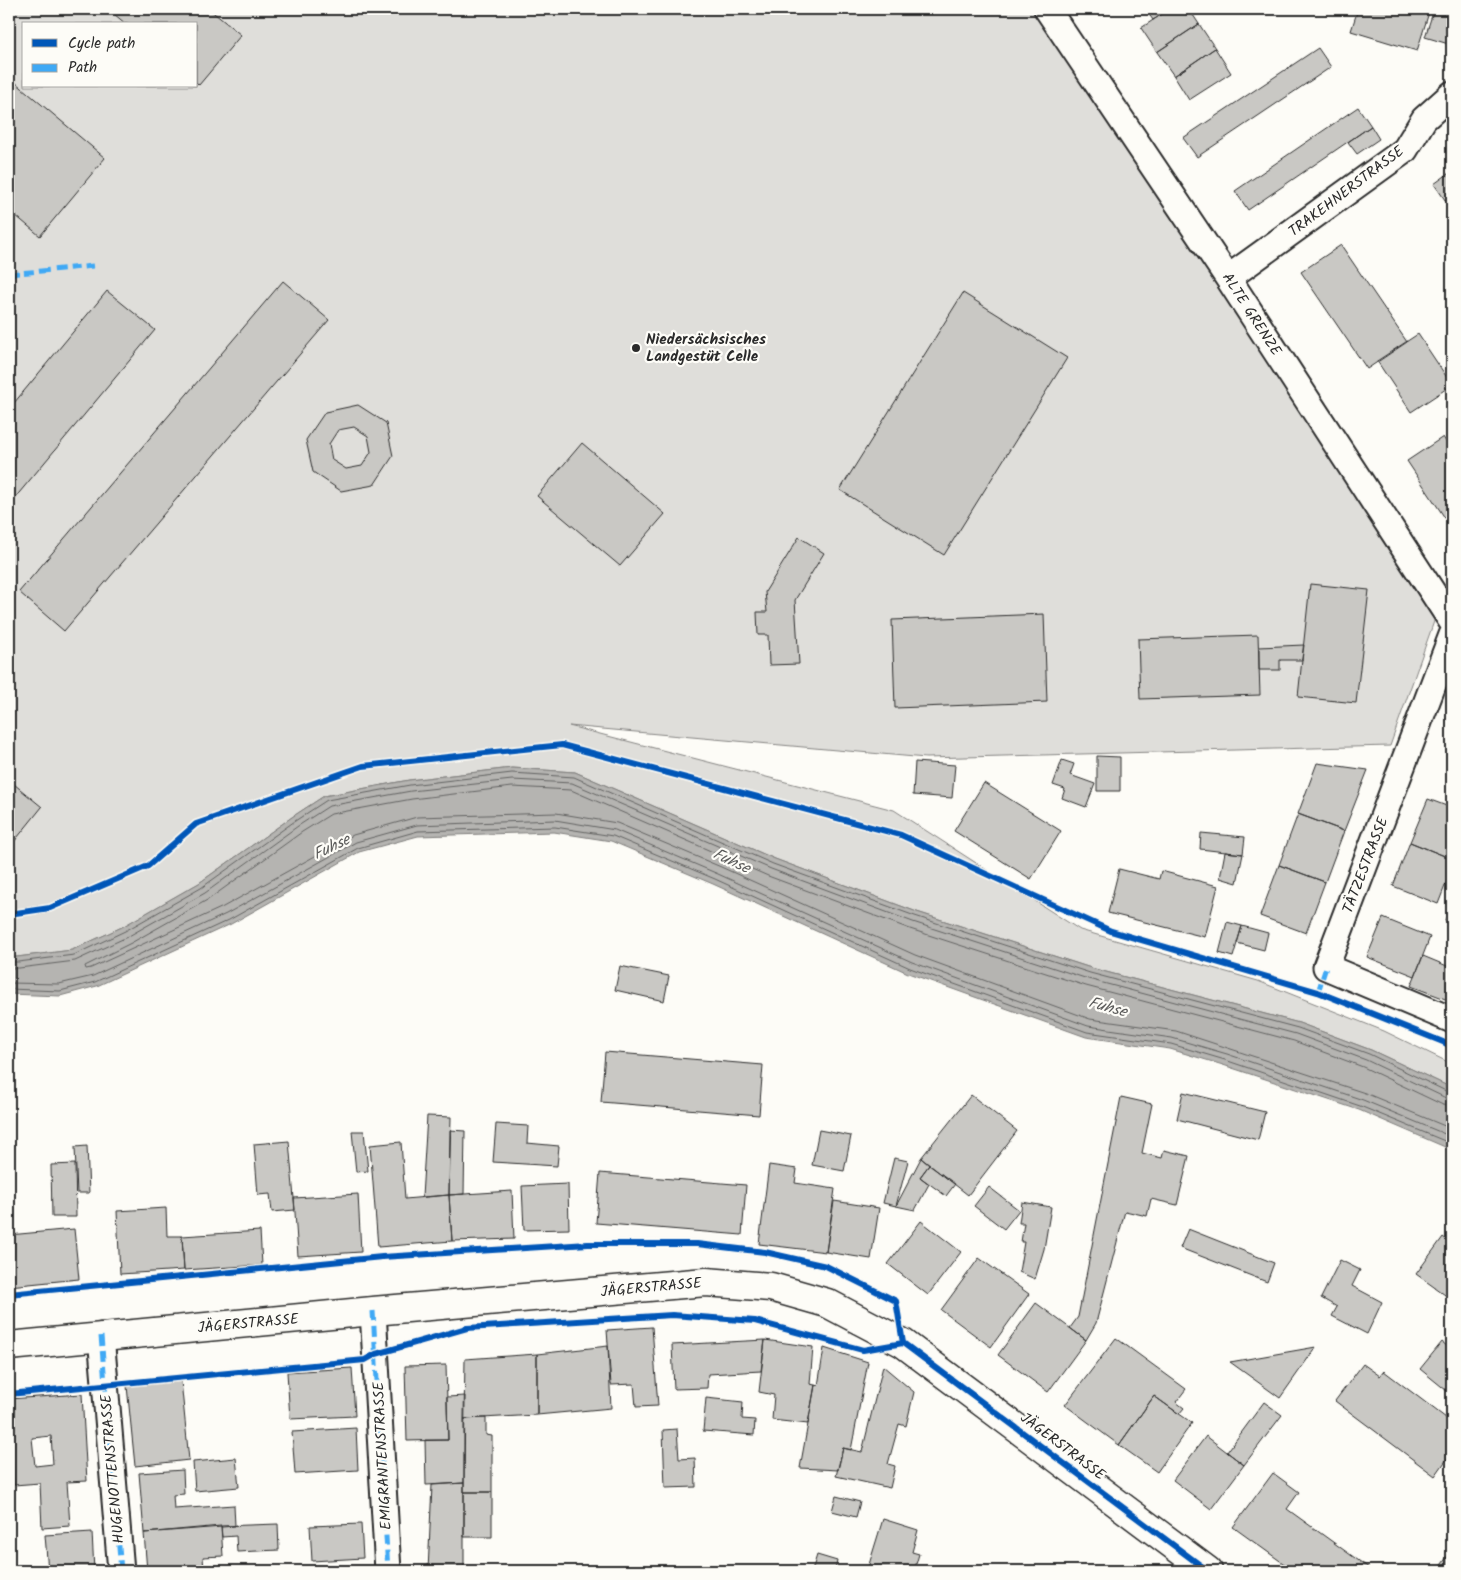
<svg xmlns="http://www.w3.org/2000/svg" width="1461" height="1580" viewBox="0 0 1461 1580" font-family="Kalam,sans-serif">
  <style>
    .green { fill: #dfdeda; stroke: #858482; fill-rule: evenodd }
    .water { fill: #b5b4b1; stroke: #7e7d7b }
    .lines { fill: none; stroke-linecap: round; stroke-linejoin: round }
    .shore { stroke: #626261; stroke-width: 1 }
    .building { fill: #c9c8c4; stroke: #2b2b2b; fill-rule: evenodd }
    .street-casing { stroke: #2b2b2b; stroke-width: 29 }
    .secondary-casing { stroke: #2b2b2b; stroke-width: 31 }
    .street { stroke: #fdfcf7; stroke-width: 25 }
    .secondary { stroke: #fdfcf7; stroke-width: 28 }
    .quiet { stroke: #3fa9f5; stroke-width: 5; stroke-dasharray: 10 5; stroke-linecap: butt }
    .cycleway-casing { stroke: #fdfcf7; stroke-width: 9 }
    .cycleway { stroke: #0057b8; stroke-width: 6 }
    .poi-dot { fill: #2b2b2b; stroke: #fdfcf7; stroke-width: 2 }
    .labels { text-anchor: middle; stroke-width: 4.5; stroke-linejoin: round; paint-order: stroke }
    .street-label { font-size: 15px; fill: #2b2b2b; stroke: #fdfcf7 }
    .poi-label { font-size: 15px; font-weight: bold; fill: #2b2b2b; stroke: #fdfcf7; text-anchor: start }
    .water-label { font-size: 16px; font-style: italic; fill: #5b5b5a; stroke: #fdfcf7 }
  </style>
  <rect width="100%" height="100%" fill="#fdfcf7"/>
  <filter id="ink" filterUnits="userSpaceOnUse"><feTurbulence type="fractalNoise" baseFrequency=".02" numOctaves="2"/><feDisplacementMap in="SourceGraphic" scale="10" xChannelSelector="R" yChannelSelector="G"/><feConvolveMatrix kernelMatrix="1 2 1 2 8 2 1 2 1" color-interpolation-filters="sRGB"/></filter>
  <g filter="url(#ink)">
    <!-- green -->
    <path class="green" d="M9 9H1038L1438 610 1390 746 926 758 569 726 894 810 1080 930 1258 981 1384 1031 1452 1064V1088L1371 1050 1299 1023 1091 968 917 912 775 859 575 772 512 768 409 780 324 796 292 817 199 883 122 927 72 950 17 957H9ZM24 24H196V86H24Z"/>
    <!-- water -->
    <path class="water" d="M512 768 575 772 775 859 917 912 1091 968 1299 1023 1371 1050 1452 1088V1150L1359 1110 1223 1065 1170 1049 1086 1037 908 973 713 884 611 841 554 832 418 836 359 852 231 924 97 986 60 996 9 994V957H17L72 950 122 927 199 883 292 817 324 796 409 780Z"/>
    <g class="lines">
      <!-- shore -->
      <path class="shore" d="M9 962H18L74 955 125 931 201 888 295 821 327 800 410 785 512 773 574 777 773 864 915 916 1090 973 1298 1028 1369 1054 1448 1092H1452
        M9 968H19L75 961 127 937 205 893 298 826 329 806 411 791 512 780 572 783 771 869 913 922 1088 979 1296 1034 1366 1060 1446 1098 1452 1099
        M9 983 59 984 93 976 226 914 356 842 417 825 555 820 615 830 718 874 912 962 1088 1026 1172 1038 1227 1054 1363 1100 1452 1137
        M9 989 60 991 95 982 229 920 358 848 418 831 555 827 613 836 715 879 910 968 1087 1032 1171 1044 1225 1060 1360 1106 1452 1144
        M1452 1106 1443 1105 1363 1067 1294 1041 1086 986 910 929 768 876 571 790 512 787 412 799 331 814 302 832 209 899 131 943 85 966 86 969 91 968 223 907 353 835 417 817 556 813 617 823 721 867 915 955 1090 1019 1176 1031 1365 1093 1452 1129"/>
    </g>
    <!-- building -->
    <path class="building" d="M108 9H209L241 35 199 85 196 82V24H126Z
      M1145 9H1170L1153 20Z
      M1170 9H1189L1199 24 1157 52 1141 28Z
      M1358 9H1430L1417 51 1351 31Z
      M1434 9H1452V45L1425 37Z
      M1199 24 1215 48 1174 76 1157 52Z
      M1215 48 1231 73 1189 100 1174 76Z
      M1318 48 1331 67 1197 157 1183 138Z
      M9 77 105 158 40 236 9 210Z
      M1358 107 1371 126 1248 210 1235 191Z
      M1371 126 1379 139 1357 154 1348 142Z
      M1452 171V210L1434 184Z
      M1341 245 1407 342 1367 369 1301 272Z
      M283 281 329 320 64 631 19 592Z
      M107 291 155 330 9 505V409Z
      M963 293 1067 358 944 555 840 490Z
      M1418 334 1452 385 1411 412 1377 361Z
      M358 405 386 423 393 456 374 485 341 491 313 472 306 440 325 412ZM354 427 368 436 371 452 362 466 346 469 332 460 329 444 338 430Z
      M1443 437 1452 451V523L1449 524 1407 461Z
      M582 443 665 514 620 566 537 496Z
      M799 537 824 553 795 600 799 664 769 665 768 635H758L757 612H767L765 592Z
      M1310 584 1369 590 1356 703 1298 697Z
      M1044 614 1047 702 895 708 892 620Z
      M1258 635 1260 695 1140 699 1138 639Z
      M1304 645 1302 660H1280V670H1259V647Z
      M1097 756 1120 757V791H1097Z
      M1062 760 1074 764 1070 775 1095 784 1086 807 1062 798 1065 789 1053 785Z
      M915 762 955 765 952 798 913 795Z
      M1317 763 1368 770 1344 831 1298 814Z
      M9 780 42 807 9 848Z
      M984 783 1061 831 1031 879 954 831Z
      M1428 799 1452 808V859L1410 842Z
      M1298 814 1344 831 1325 882 1279 865Z
      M1201 833 1245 837 1243 854 1200 849Z
      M1410 842 1452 859V868L1438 904 1393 886Z
      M1225 852 1243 854 1237 883 1220 878Z
      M1279 865 1325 882 1306 933 1260 916Z
      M1119 869 1159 879 1161 871 1218 886 1205 937 1108 913Z
      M1451 907 1452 908V924L1445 920Z
      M1383 918 1430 937 1415 976 1367 957Z
      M1227 922 1242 926 1233 957 1219 953Z
      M1242 926 1268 933 1264 950 1237 943Z
      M1423 956 1452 968V989L1448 1000 1411 986Z
      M620 966 669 976 664 1001 615 990Z
      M605 1052 763 1065 759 1115 601 1102Z
      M1183 1092 1265 1112 1258 1140 1177 1119Z
      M971 1095 1017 1131 968 1195 921 1158Z
      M1121 1097 1152 1104 1142 1153 1162 1158 1164 1150 1189 1156 1177 1205 1151 1199 1147 1216 1125 1211 1096 1323 1086 1340 1070 1328 1078 1317Z
      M427 1116 451 1117 449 1195 422 1197Z
      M496 1124 528 1126 527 1143 559 1146 557 1166 493 1162Z
      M450 1130 465 1131 464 1194 449 1195Z
      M819 1130 851 1136 844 1171 812 1165Z
      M352 1131H364L368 1171 356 1172Z
      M289 1141 295 1210 272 1212 270 1194 258 1195 254 1144Z
      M401 1142 405 1199 449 1195 452 1241 378 1247 370 1145Z
      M87 1146 89 1193H77L75 1147Z
      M894 1158 908 1161 896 1206 883 1203Z
      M921 1158 929 1165 920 1177 929 1184 915 1210 896 1206Z
      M75 1164 76 1217H52L51 1165Z
      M769 1165 797 1169 795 1183 835 1189 826 1252 759 1244Z
      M929 1165 955 1184 946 1196 920 1177Z
      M600 1173 746 1185 742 1235 596 1223Z
      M568 1184 569 1229 524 1230 522 1186Z
      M989 1187 1019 1210 1004 1229 974 1206Z
      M512 1191 514 1239 452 1241 449 1195Z
      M358 1194 361 1252 298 1256 294 1198Z
      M834 1201 879 1208 871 1259 826 1252Z
      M1022 1202 1051 1207 1044 1249 1035 1279 1019 1272 1024 1242H1021L1024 1223H1019Z
      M166 1208 167 1236H182L184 1270 120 1274 117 1211Z
      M921 1221 961 1252 928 1295 888 1264Z
      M74 1229 79 1279 9 1286V1235Z
      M1188 1229 1274 1263 1267 1282 1180 1248Z
      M260 1231 262 1265 184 1270 182 1236Z
      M1443 1237 1452 1244V1300L1416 1274Z
      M979 1258 1029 1294 991 1347 941 1310Z
      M1340 1260 1360 1270 1352 1286 1382 1302 1367 1334 1332 1316 1337 1307 1321 1298Z
      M1036 1303 1086 1340 1048 1392 998 1355Z
      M652 1327 658 1406 636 1407 634 1384 611 1385 607 1330Z
      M1116 1338 1186 1389 1176 1402 1184 1408 1179 1414 1154 1396 1119 1445 1065 1405Z
      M765 1340 761 1371 708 1374 707 1388 674 1389 672 1345Z
      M765 1340 813 1347 810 1384 815 1385 808 1424 772 1420 774 1395 759 1392Z
      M1442 1342 1452 1350V1395L1420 1369Z
      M608 1346 611 1408 537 1415V1354Z
      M1316 1347 1280 1398 1230 1362Z
      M824 1348 868 1362 851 1450 843 1448 838 1470 800 1468 815 1385 818 1386Z
      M537 1354V1415L464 1419 465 1359Z
      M1363 1364 1380 1376 1384 1371 1450 1421 1447 1426 1452 1430V1452L1435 1476 1335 1401Z
      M446 1365 448 1440 407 1441 405 1366Z
      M883 1366 914 1392 906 1426 899 1424 888 1464 895 1466 890 1488 836 1476 843 1448 862 1452Z
      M352 1368 355 1416 290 1419 287 1372Z
      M181 1381 189 1460 135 1466 127 1386Z
      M82 1394 87 1481 67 1482 70 1526 42 1528 40 1483 14 1485 9 1399ZM51 1436 53 1464 35 1466 32 1438Z
      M465 1396 464 1483 426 1485 425 1440H448L447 1397Z
      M1154 1396 1192 1423 1157 1472 1119 1445Z
      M706 1398 743 1402 742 1419 755 1420 754 1435 703 1431Z
      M1264 1402 1282 1415 1244 1465 1227 1452Z
      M9 1415 12 1459H9Z
      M486 1418V1435L492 1436V1492H464V1419Z
      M356 1428 358 1470 295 1474 292 1432Z
      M677 1429 679 1459 695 1458 696 1487 665 1488 663 1430Z
      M1206 1436 1244 1465 1211 1509 1173 1480Z
      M236 1458 239 1487 195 1491 193 1462Z
      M183 1470 184 1494 173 1495 174 1509 234 1505 235 1526 144 1533 139 1473Z
      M1273 1473 1299 1492 1287 1509 1373 1571H1294L1233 1527Z
      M464 1483V1571H428L432 1485Z
      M464 1492H492V1537H464Z
      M836 1496 860 1502 856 1517 832 1511Z
      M883 1519 918 1530 912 1552 919 1554 915 1568 920 1570V1571H867Z
      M278 1524 279 1550 237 1552 236 1536 222 1537 221 1526Z
      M361 1524 363 1558 312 1561 310 1526Z
      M221 1526 223 1556 203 1557 204 1571H147L144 1533Z
      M92 1532 94 1571H48L45 1535Z
      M1452 1550V1571H1437Z
      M817 1555 837 1561 835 1571H812Z"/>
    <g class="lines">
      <!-- street casing -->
      <g class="street-casing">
        <path id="street" d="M1047 9 1228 278 1452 622
          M1228 278 1405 150 1424 119 1452 94
          M1452 635 1326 967 1452 1020
          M373 1311 388 1571
          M101 1336 121 1571"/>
      </g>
      <!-- secondary casing -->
      <g class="secondary-casing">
        <path id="secondary" d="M9 1346 373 1311 706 1282 771 1287 827 1303 903 1343 1208 1571"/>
      </g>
      <!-- street -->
      <use href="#street" class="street"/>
      <!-- secondary -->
      <use href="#secondary" class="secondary"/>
      <!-- quiet -->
      <path class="quiet" d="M9 274 93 266
        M1318 992 1326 967
        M373 1311 388 1571
        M101 1336 121 1571"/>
      <!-- cycleway casing -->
      <g class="cycleway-casing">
        <path id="cycleway" d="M9 914 50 908 148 866 196 824 363 766 562 745 901 835 1111 931 1318 992 1443 1042 1452 1047
          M9 1294 382 1257 588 1244H697L765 1252 826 1266 896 1301 903 1343
          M903 1343 1208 1571
          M9 1394 365 1360 376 1354 467 1328 672 1315 755 1321 863 1350 903 1343"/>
      </g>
      <!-- cycleway -->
      <use href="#cycleway" class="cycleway"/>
    </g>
  </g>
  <!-- markers -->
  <circle class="poi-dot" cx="636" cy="348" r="5"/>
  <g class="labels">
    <!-- street labels -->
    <g class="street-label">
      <text transform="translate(1346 191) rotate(-37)" y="5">TRAKEHNERSTRASSE</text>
      <text transform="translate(1252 314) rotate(57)" y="5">ALTE GRENZE</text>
      <text transform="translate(1365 865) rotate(-69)" y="5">TÄTZESTRASSE</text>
      <text transform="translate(651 1287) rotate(-5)" y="5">JÄGERSTRASSE</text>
      <text transform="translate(248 1323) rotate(-5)" y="5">JÄGERSTRASSE</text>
      <text transform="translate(1063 1446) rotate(37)" y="5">JÄGERSTRASSE</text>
      <text transform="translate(382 1456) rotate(-93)" y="5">EMIGRANTENSTRASSE</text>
      <text transform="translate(112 1469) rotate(-95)" y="5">HUGENOTTENSTRASSE</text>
    </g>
    <!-- poi labels -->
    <g class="poi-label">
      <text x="646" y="344">Niedersächsisches<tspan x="646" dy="17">Landgestüt Celle</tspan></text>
    </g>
    <!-- water labels -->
    <g class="water-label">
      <text transform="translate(331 846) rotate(-26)" y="6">Fuhse</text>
      <text transform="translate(732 860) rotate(25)" y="6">Fuhse</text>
      <text transform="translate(1108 1006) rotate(15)" y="6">Fuhse</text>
    </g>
  </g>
  <!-- margin -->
  <rect width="1461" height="1580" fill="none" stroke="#fdfcf7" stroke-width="30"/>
  <rect x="15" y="15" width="1431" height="1550" fill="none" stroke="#2b2b2b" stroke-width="2" filter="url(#ink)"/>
  <!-- legend -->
  <rect x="22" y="22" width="175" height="65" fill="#fdfcf7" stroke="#a9a8a5"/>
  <rect x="32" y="39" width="25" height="8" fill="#0057b8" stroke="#a9a8a5"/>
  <text x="68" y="48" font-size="15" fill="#2b2b2b">Cycle path</text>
  <rect x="32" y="64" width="25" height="8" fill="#3fa9f5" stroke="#a9a8a5"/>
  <text x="68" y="72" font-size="15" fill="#2b2b2b">Path</text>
</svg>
